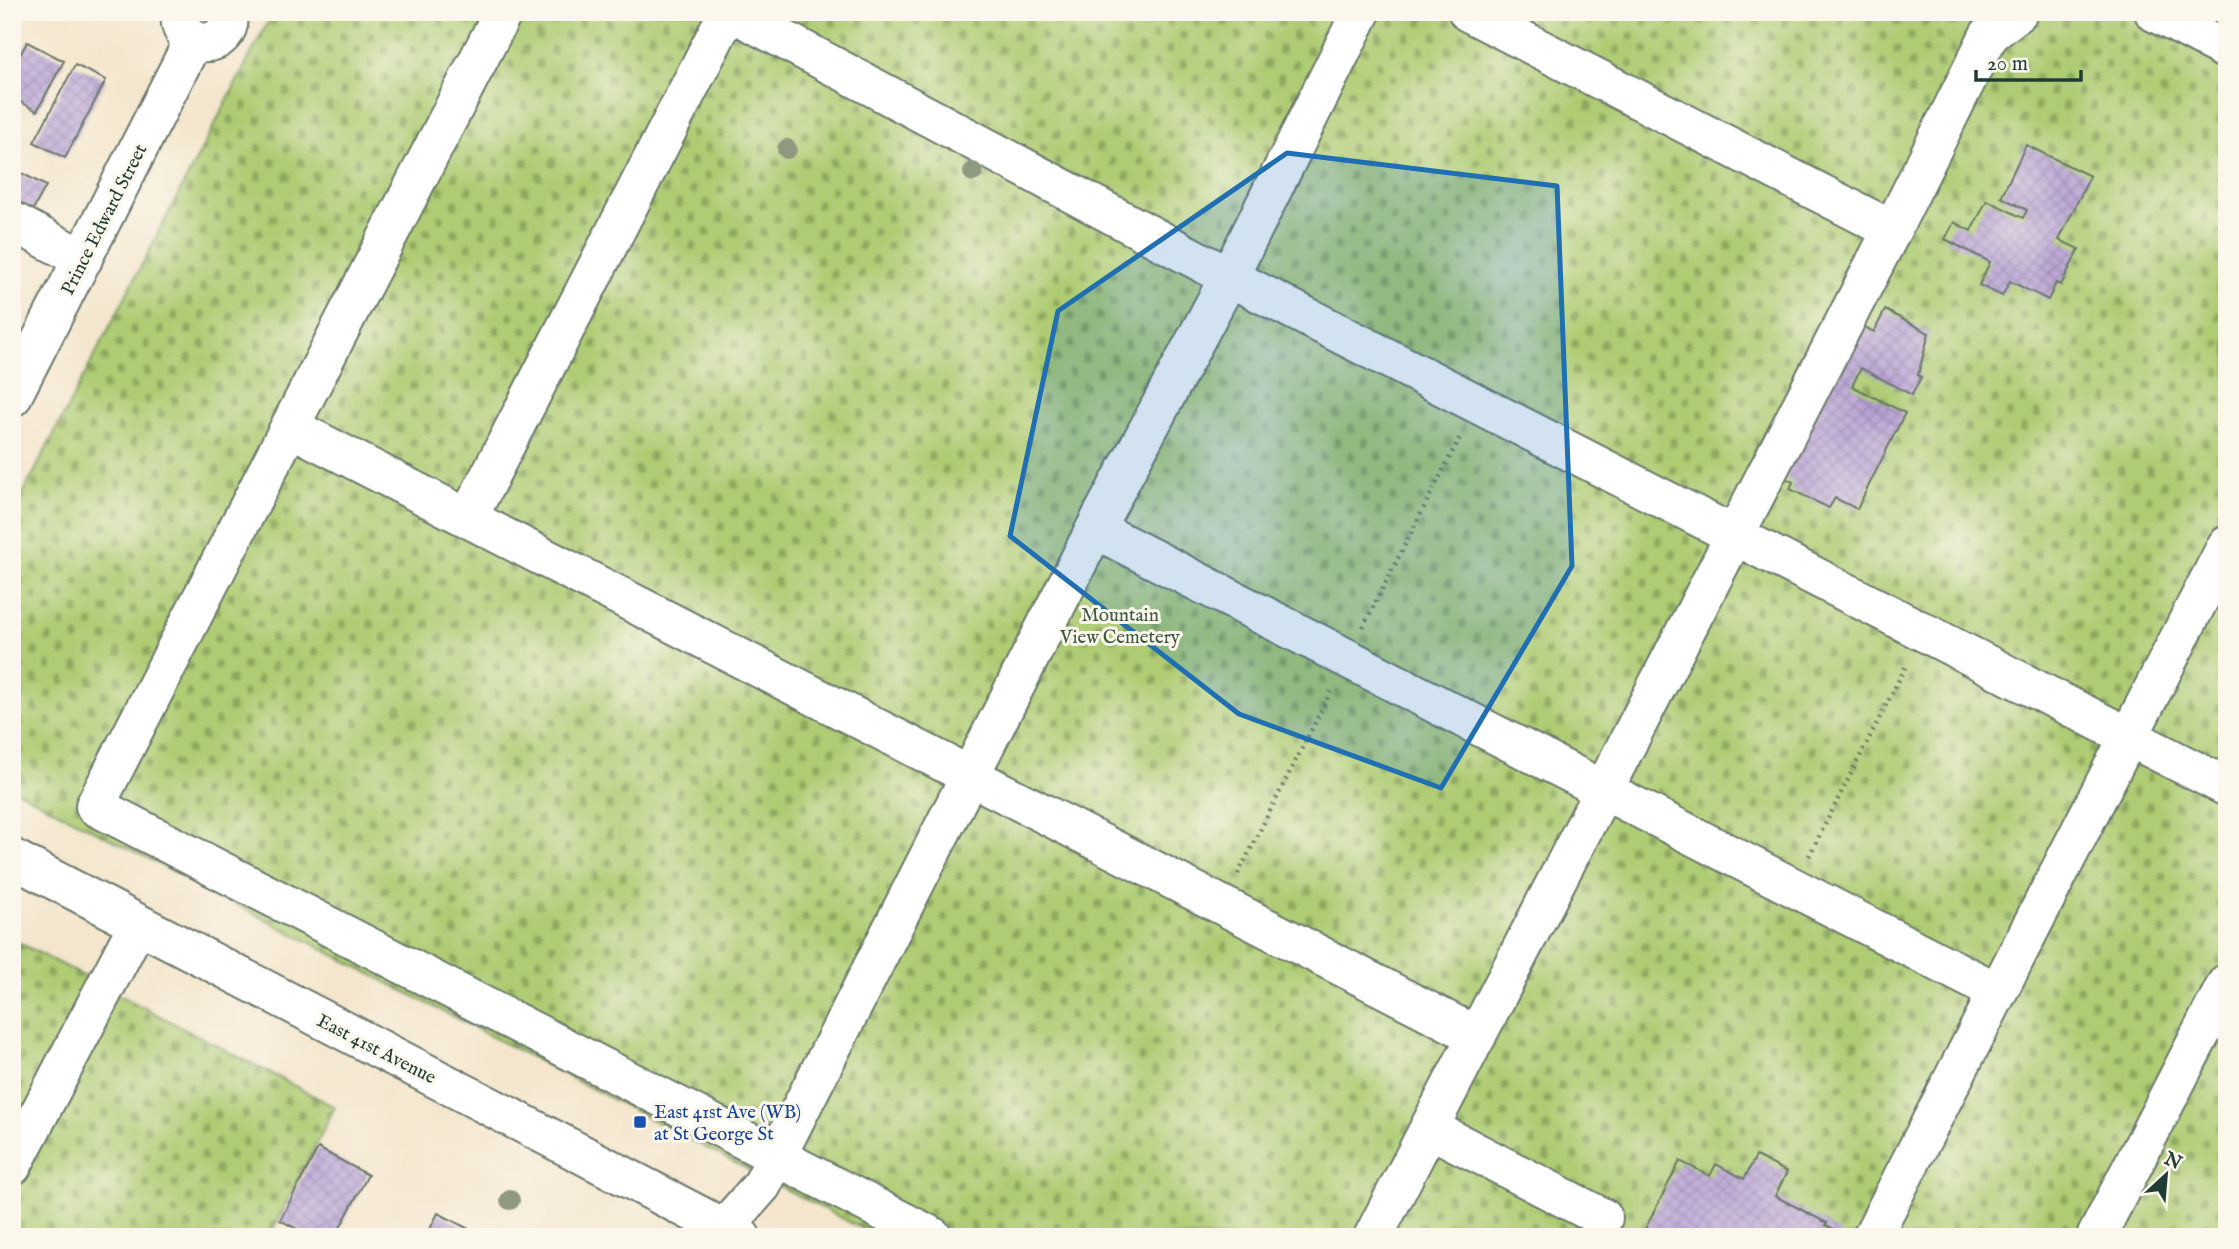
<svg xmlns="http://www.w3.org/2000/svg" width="2239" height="1249" viewBox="0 0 2239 1249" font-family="'IM FELL English',serif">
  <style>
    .cemetery { fill: url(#cemetery-stones); stroke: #668454; stroke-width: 2 }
    .building { fill: url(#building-cross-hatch) }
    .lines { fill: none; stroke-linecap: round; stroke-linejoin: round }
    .minor-casing { stroke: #6a786a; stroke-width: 42 }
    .major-casing { stroke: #6a786a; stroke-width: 42 }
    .path { stroke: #6a786a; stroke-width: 4.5; stroke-dasharray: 2 5; stroke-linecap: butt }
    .minor { stroke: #fff; stroke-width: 38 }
    .major { stroke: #fff; stroke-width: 38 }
    .tree { fill: #8f9980 }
    .marked { fill: #1f6fb2; fill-opacity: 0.2; stroke: #1f6fb2; stroke-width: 5; stroke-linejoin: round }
    .transit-dot { fill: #1a4fb4; stroke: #fbf7ec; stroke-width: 2.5 }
    .labels { text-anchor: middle; stroke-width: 6; stroke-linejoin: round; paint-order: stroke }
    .street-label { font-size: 19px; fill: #1f3d34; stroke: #fbf7ec }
    .park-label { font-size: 19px; fill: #3c5a41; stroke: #fbf7ec }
    .transit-label { font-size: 19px; fill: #164399; stroke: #fbf7ec; text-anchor: start }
  </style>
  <defs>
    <pattern id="cemetery-stones" width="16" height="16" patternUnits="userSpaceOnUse" patternTransform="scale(1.75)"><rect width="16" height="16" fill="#aecc73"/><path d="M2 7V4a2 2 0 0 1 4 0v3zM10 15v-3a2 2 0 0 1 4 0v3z" fill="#8da75f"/></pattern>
    <pattern id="building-cross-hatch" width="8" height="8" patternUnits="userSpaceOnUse" patternTransform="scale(1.75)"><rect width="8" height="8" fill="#b7a0d5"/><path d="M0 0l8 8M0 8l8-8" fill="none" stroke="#9484ae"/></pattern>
  </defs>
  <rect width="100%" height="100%" fill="#fbf7ec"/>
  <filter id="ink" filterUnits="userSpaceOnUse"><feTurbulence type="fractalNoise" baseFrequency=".0143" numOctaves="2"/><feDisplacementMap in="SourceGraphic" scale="14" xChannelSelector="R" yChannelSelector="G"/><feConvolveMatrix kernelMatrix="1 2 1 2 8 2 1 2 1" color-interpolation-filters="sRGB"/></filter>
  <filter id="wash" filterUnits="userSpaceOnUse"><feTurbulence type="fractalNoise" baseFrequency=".00686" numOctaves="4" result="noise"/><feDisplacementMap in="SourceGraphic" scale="28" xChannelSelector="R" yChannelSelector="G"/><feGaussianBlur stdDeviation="1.57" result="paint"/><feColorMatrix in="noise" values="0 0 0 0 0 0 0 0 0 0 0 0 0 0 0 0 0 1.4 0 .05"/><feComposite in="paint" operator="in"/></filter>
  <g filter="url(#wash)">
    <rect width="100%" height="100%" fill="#f4e6cd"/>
    <!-- cemetery -->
    <path class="cemetery" d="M273 12H2227V1237H878L12 788V515Z
      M12 939 335 1107 269 1237H12Z"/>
    <g id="blocks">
      <!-- building -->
      <path class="building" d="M27 42 64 61 37 111 12 97V70Z
        M75 65 106 80 65 158 34 142Z
        M2026 145 2090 176 2059 240 2079 249 2061 285 2056 283 2048 300 2010 281 2002 296 1979 285 1990 262 1945 239 1954 222 1971 231 1987 200 2023 218 2027 210 2001 197Z
        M12 168 46 186 29 217 12 208Z
        M1885 310 1929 333 1918 375 1921 377 1912 395 1861 368 1852 386 1905 413 1857 509 1835 498 1829 508 1790 489 1793 482 1777 474 1853 321 1874 332Z
        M318 1148 368 1175 335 1237H312L280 1220Z
        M1756 1156 1787 1172 1775 1196 1827 1223 1826 1225 1841 1233 1840 1237H1641L1680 1161 1710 1176 1716 1164 1744 1179Z
        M438 1213 484 1237H426Z"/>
    </g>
  </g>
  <g filter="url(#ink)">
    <use href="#blocks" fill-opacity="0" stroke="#6a786a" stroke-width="2"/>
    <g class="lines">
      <!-- minor casing -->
      <g class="minor-casing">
        <path id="minor" d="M181 12C175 54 235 51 228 12
          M503 12 95 806 933 1237
          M732 12 1229 277 2227 787
          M1468 12 1892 230
          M2154 12 2227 50
          M12 221 83 259
          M12 397 193 41
          M290 427 1477 1036
          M468 518 728 12
          M1095 529 1997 992
          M1429 1128 1603 1218
          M12 1166 138 924
          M719 1237 724 1228 762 1185 1095 529 1229 277 1361 12
          M1373 1237 1892 230 1989 35 2018 12
          M1872 1237 2227 545
          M2096 1237 2227 983"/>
      </g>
      <!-- major casing -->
      <g class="major-casing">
        <path id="major" d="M12 858 741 1237"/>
      </g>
      <!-- path -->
      <path class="path" d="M1363 627 1461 435
        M1809 856 1907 664
        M1238 874 1331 691"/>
      <!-- minor -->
      <use href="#minor" class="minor"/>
      <!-- major -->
      <use href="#major" class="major"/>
    </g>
    <!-- trees -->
    <g class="tree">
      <circle cx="787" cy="149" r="10"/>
      <circle cx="973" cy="172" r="10"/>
      <circle cx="510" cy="1200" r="10"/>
    </g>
  </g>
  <!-- marked area -->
  <path class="marked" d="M1287 153 1557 186 1572 566 1441 788 1239 714 1010 536 1058 311Z"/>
  <!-- markers -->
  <rect class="transit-dot" x="633" y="1115" width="14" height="14" rx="3.5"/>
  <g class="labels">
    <!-- street labels -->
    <g class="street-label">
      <text transform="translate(103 219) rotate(-63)" y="7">Prince Edward Street</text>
      <text transform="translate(377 1048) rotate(27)" y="7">East 41st Avenue</text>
    </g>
    <!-- park labels -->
    <g class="park-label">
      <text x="1120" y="621">Mountain<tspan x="1120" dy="22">View Cemetery</tspan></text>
    </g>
    <!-- transit labels -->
    <g class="transit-label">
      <text x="654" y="1118">East 41st Ave (WB)<tspan x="654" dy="22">at St George St</tspan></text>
    </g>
  </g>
  <!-- margin -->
  <rect width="2239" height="1249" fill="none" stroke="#fbf7ec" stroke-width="42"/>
  <!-- north arrow -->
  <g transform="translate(2166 1175) rotate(26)" stroke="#fbf7ec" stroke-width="5" paint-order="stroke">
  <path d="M0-5L12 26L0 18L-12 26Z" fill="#1f3d34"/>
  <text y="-10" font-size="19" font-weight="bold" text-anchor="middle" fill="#1f3d34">N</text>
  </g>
  <!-- scale -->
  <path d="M1976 70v10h105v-10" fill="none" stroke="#1f3d34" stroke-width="3.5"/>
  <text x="1987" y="70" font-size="21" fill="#1f3d34" stroke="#fbf7ec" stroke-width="5" paint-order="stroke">20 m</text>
</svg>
